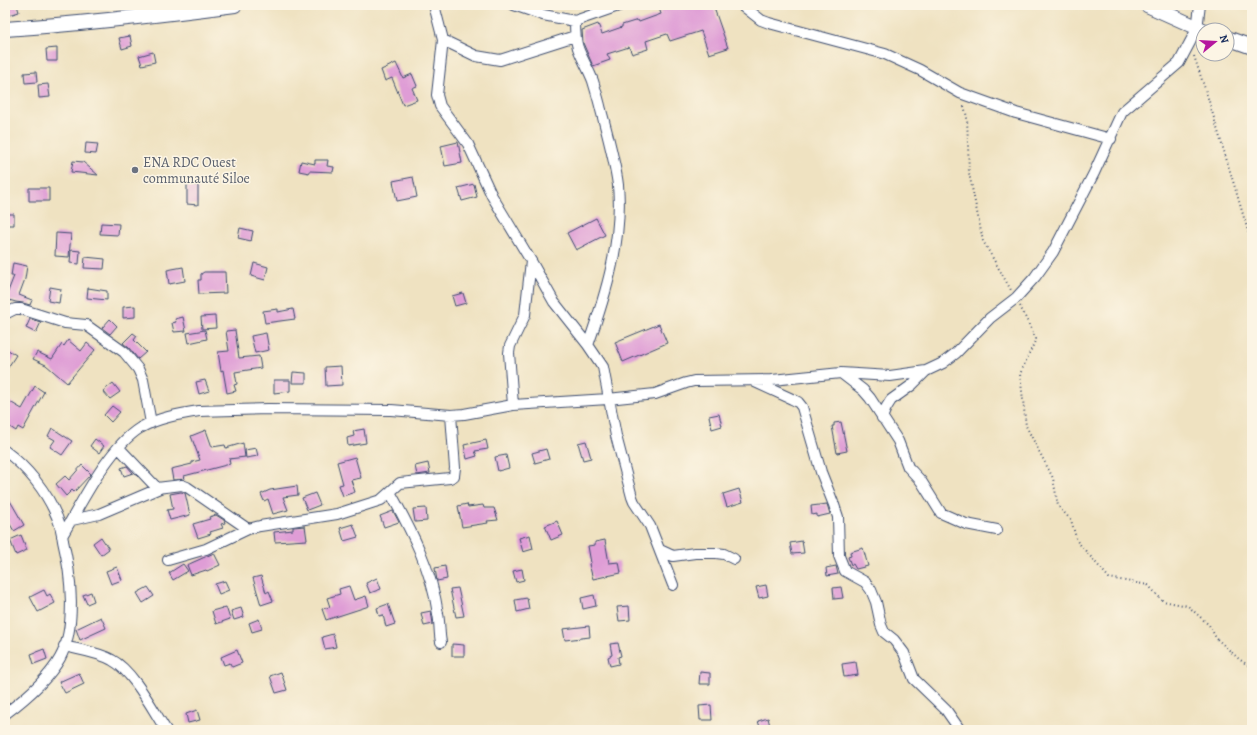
<svg xmlns="http://www.w3.org/2000/svg" width="1257" height="735" viewBox="0 0 1257 735" font-family="Alegreya,serif">
  <style>
    .building { fill: #df9dd6 }
    .lines { fill: none; stroke-linecap: round; stroke-linejoin: round }
    .minor-casing { stroke: #3b4a6d; stroke-width: 12 }
    .secondary-casing { stroke: #3b4a6d; stroke-width: 16 }
    .path { stroke: #3b4a6d; stroke-width: 2; stroke-dasharray: 1 3; stroke-linecap: butt }
    .minor { stroke: #fff; stroke-width: 10 }
    .secondary { stroke: #fff; stroke-width: 14 }
    .worship-dot { fill: #6b7280; stroke: #fcf5e5; stroke-width: 1.5 }
    .labels { text-anchor: middle; stroke-width: 3; stroke-linejoin: round; paint-order: stroke }
    .worship-label { font-size: 14px; fill: #5b616d; stroke: #fcf5e5; text-anchor: start }
  </style>
  <rect width="100%" height="100%" fill="#fcf5e5"/>
  <filter id="ink" filterUnits="userSpaceOnUse"><feTurbulence type="fractalNoise" baseFrequency=".025" numOctaves="2"/><feDisplacementMap in="SourceGraphic" scale="8" xChannelSelector="R" yChannelSelector="G"/><feConvolveMatrix kernelMatrix="1 2 1 2 8 2 1 2 1" color-interpolation-filters="sRGB"/></filter>
  <filter id="wash" filterUnits="userSpaceOnUse"><feTurbulence type="fractalNoise" baseFrequency=".012" numOctaves="4" result="noise"/><feDisplacementMap in="SourceGraphic" scale="16" xChannelSelector="R" yChannelSelector="G"/><feGaussianBlur stdDeviation="0.9" result="paint"/><feColorMatrix in="noise" values="0 0 0 0 0 0 0 0 0 0 0 0 0 0 0 0 0 1.4 0 .05"/><feComposite in="paint" operator="in"/></filter>
  <g filter="url(#wash)">
    <rect width="100%" height="100%" fill="#efe2c1"/>
    <g id="blocks">
      <!-- building -->
      <path class="building" d="M5 5H17L19 12 6 16Z
        M658 5H713L728 48 709 54 701 31 670 41 667 34 646 41 648 49 632 54 629 47 607 54 610 60 593 66 583 43 582 30 598 24 602 34 622 27V25L638 20 639 22 661 14Z
        M130 36 132 46 122 49 119 38Z
        M57 48V61H47L46 49Z
        M153 52 155 62 142 65 139 56Z
        M396 63 403 78 412 74 417 86 412 88 417 100 403 105 392 78 385 81 381 70Z
        M36 72 37 82 25 83 24 73Z
        M48 84 50 97 39 98 38 85Z
        M458 142 462 163 445 166 441 146Z
        M86 143 98 144 96 154 85 153Z
        M315 160H328L327 166 334 167 333 172 309 171V173L299 171 301 161 315 164Z
        M73 161 83 162 98 175 71 172Z
        M413 177 417 197 397 201 393 181Z
        M187 184 198 185V205L187 204Z
        M474 184 477 197 462 201 458 188Z
        M29 188H49V201H29Z
        M5 214H14V225H5Z
        M596 218 605 235 576 250 567 233Z
        M101 223 119 224 118 235 100 234Z
        M240 228 253 231 251 241 238 238Z
        M56 233 71 234 69 257 55 256Z
        M71 250 80 251 79 264 70 263Z
        M85 257 105 259 104 269 84 268Z
        M13 263 27 266 25 279 19 295 32 300 30 305 23 303 16 302 5 299 14 276H11Z
        M254 263 268 267 265 280 251 276Z
        M183 267 185 281 169 284 167 270Z
        M204 272H225L226 293 199 294 198 280H201V274Z
        M50 287 61 289 59 303 48 301Z
        M88 288 107 291V300L87 298Z
        M463 293 466 303 455 306 452 296Z
        M135 306V317L123 318V307Z
        M278 309V312L293 309 295 319 265 323 263 311Z
        M215 316 216 328 202 329 201 317Z
        M183 317 186 331 174 332 172 323 176 322 175 319Z
        M30 319 41 322 36 333 26 328Z
        M110 319 117 326 110 334 102 328Z
        M659 324 667 343 623 362 615 342Z
        M205 330 207 339 189 343 187 333Z
        M235 330 239 358 259 356 261 368 235 372 237 384 234 385 236 391 227 393 223 370 221 371 218 352 229 351 226 331Z
        M133 333 137 336 134 340 146 352 138 359 129 348 123 343Z
        M266 333 269 350 255 353 251 336Z
        M68 340 81 351 87 343 95 350 67 383 46 365 33 359 37 352 52 359 62 344 64 346Z
        M5 348 16 355 5 372Z
        M341 366 342 385 326 386 325 367Z
        M293 372 306 373V383H292Z
        M205 380 209 391 199 394 196 382Z
        M274 380H290V391L274 393Z
        M113 383 120 392 110 399 103 391Z
        M35 386 44 392 23 430 18 427 16 431 7 425 8 423 5 421V399L22 409Z
        M112 406 120 412 111 422 104 415Z
        M719 414 722 426 712 429 709 416Z
        M841 422 847 451 837 453 832 426H834V423Z
        M52 428 72 441 62 455 50 447 55 440 48 436Z
        M364 429 366 443 348 446 347 438 354 436 353 431Z
        M206 430 212 447 225 445 226 448 243 443 245 457 229 459 230 464 184 476 185 479 173 480 171 469 192 464V462L200 460 191 436Z
        M95 439 104 446 99 453 90 446Z
        M486 440 488 449 475 451 477 456 467 459 464 445Z
        M586 441 591 458 583 460 578 443Z
        M256 448 258 456 246 458 245 450Z
        M546 449 549 459 535 463 532 453Z
        M506 455 509 468 498 471 495 457Z
        M355 457 361 478 351 480 355 492 343 496 339 485 343 484 337 462Z
        M428 463 430 473 417 475 415 466Z
        M82 465 91 474 74 492 72 490 66 496 56 484 65 476 69 480Z
        M127 466 133 473 124 476 121 468Z
        M297 486 298 495 283 497 288 510 273 514 268 499 264 501 261 494 270 490Z
        M739 489 743 502 727 507 723 494Z
        M5 492 24 525 14 531 5 516Z
        M181 492 185 493 190 515 170 520 167 510 173 509 170 494Z
        M315 493 320 505 307 510 302 498Z
        M467 504 468 507 483 505 484 508H494L498 520 487 521 488 523 462 527 458 506Z
        M827 504 830 514 817 517V514L812 515 811 506Z
        M426 508 427 521 415 522 413 509Z
        M393 511 399 522 384 527 380 516Z
        M216 515 224 520 225 523 221 524 223 528 210 532 211 534 198 538 193 524 210 519 209 517Z
        M557 521 563 535 551 540 545 526Z
        M353 524 358 537 344 541 340 528Z
        M305 526 307 540 275 542 274 532 293 530V527Z
        M21 535 27 550 16 555 10 540Z
        M530 535 533 549 523 552 519 538Z
        M101 537 109 549 101 555 93 543Z
        M605 540 609 563 619 562 621 573 593 579 589 564 591 563 588 546 595 545V542Z
        M802 541 804 553 792 554 790 543Z
        M863 548 868 566 856 569 853 564 851 565 848 557 851 556 850 552Z
        M214 553 220 565 207 571 206 570 191 575 187 565Z
        M183 564 188 571 173 580 169 573Z
        M445 566 447 579 437 581 435 568Z
        M836 566 838 574 827 576 826 568Z
        M117 567 122 580 111 584 106 571Z
        M522 569 524 580 516 582 513 571Z
        M261 576 266 593 269 591 273 601 261 605 253 578Z
        M377 578 381 589 370 593 366 583Z
        M225 581 229 590 219 594 215 584Z
        M766 585 768 596 759 598 756 587Z
        M349 586 354 600 366 596 369 606 326 620 322 609 330 607 327 598 340 594 339 589Z
        M148 587 154 596 143 603 137 593Z
        M841 587 843 598 834 599 833 588Z
        M458 588 464 616 456 617 450 589Z
        M44 590 47 596 50 594 55 603 38 612 30 597Z
        M91 592 94 601 87 604 83 595Z
        M594 595 596 606 583 609 581 598Z
        M527 598 529 609 517 612 515 600Z
        M388 604 395 624 386 627 383 615 379 616 377 608Z
        M629 606 630 620 619 621 617 607Z
        M226 607 230 619 216 624 212 611Z
        M241 608 244 617 234 620 231 611Z
        M431 611 433 624 424 626 421 613Z
        M101 617 106 628 80 640 76 629Z
        M259 619 262 629 252 632 249 623Z
        M589 626 590 637 565 640 563 629Z
        M333 634 336 647 325 649 322 637Z
        M618 643 621 656 618 657 619 664 610 666 608 657 612 655 610 644Z
        M452 644 464 645V656H452Z
        M44 649 47 659 34 664 31 654Z
        M237 650 242 663 232 667 230 663 224 665 221 657Z
        M856 662 858 675 844 677 842 664Z
        M281 672 287 690 276 693 270 676Z
        M700 672 710 673V684H699Z
        M79 673 84 684 65 693 59 682Z
        M711 705 712 720H700L699 706Z
        M197 710 200 720 188 723 186 714Z
        M768 718 771 730H761L758 721Z"/>
    </g>
  </g>
  <g filter="url(#ink)">
    <use href="#blocks" fill-opacity="0" stroke="#3b4a6d" stroke-width="1"/>
    <g class="lines">
      <!-- minor casing -->
      <g class="minor-casing">
        <path id="minor" d="M434 5 443 40 437 95 440 106 468 144 492 196 531 261 525 315 510 346 509 353 513 405
          M514 5 543 15 575 21 621 5
          M742 5 761 20 769 23 885 54 920 70 960 93 1016 113 1111 139
          M575 21C575 30 575 39 578 48 582 59 589 70 593 81 596 91 599 101 601 110 607 133 615 161 618 185 623 239 606 294 588 345
          M443 40 476 56 500 60 575 36
          M531 261 554 302 588 345 603 367 616 436 632 497 634 502 650 526 673 585
          M5 314 15 309H21L65 323 86 325 124 352 138 369 143 380 151 423
          M841 373 863 390 870 398 898 441 908 467 921 481 941 513 966 524 997 530
          M755 382 792 399 798 402 802 407 821 472 834 505 838 517 839 556 845 571 865 582 871 590 876 602 881 625 884 632 894 640 904 653 914 679 946 710 960 730
          M882 418 886 408 891 400 912 385 926 371
          M119 448 157 488 182 485 187 487 248 529 260 526 337 514 381 500 400 483 450 478 454 476 455 468 451 415
          M5 451C27 467 47 492 57 517 60 524 62 533 63 541 71 574 77 627 60 658 48 680 25 699 5 714
          M390 492C411 530 432 570 438 614 440 623 439 633 441 642
          M72 520 99 514 160 488
          M62 536C81 504 108 448 140 428 157 418 180 414 199 411L268 409 391 410 451 415 464 414 513 405 608 399 655 394 686 383 694 381 772 380 841 373 890 376 926 371 943 363 956 353 990 318 1016 298 1035 277 1053 252 1094 173 1122 112 1179 63 1197 29 1200 5
          M660 550 673 556 695 553H716L724 554 734 559
          M168 560 206 549 248 529
          M64 646C80 650 98 652 112 660 133 671 153 710 166 730"/>
      </g>
      <!-- secondary casing -->
      <g class="secondary-casing">
        <path id="secondary" d="M1147 5 1203 30
          M5 29C82 24 159 15 235 5
          M1227 38 1252 47"/>
      </g>
      <!-- path -->
      <path class="path" d="M1194 56 1208 98 1251 241 1252 269
        M964 106 967 117 969 173 983 241 1011 290
        M1020 306 1036 339 1020 374 1026 426 1053 478 1058 506 1071 520 1077 541 1109 578 1148 585 1163 601 1188 606 1209 625 1216 638 1239 659 1252 668"/>
      <!-- minor -->
      <use href="#minor" class="minor"/>
      <!-- secondary -->
      <use href="#secondary" class="secondary"/>
    </g>
  </g>
  <!-- markers -->
  <circle class="worship-dot" cx="135" cy="170" r="4"/>
  <g class="labels">
    <!-- worship labels -->
    <g class="worship-label">
      <text x="143" y="167">ENA RDC Ouest<tspan x="143" dy="16">communauté Siloe</tspan></text>
    </g>
  </g>
  <!-- margin -->
  <rect width="1257" height="735" fill="none" stroke="#fcf5e5" stroke-width="20"/>
  <!-- north arrow -->
  <g transform="translate(1215 42) rotate(72)"><circle r="19" fill="#fcf5e5" stroke="#a2a6af"/>
  <path d="M0-3L7 15L0 10L-7 15Z" fill="#b5179e"/>
  <text y="-6" font-size="11" font-weight="bold" text-anchor="middle" fill="#1b2f5e">N</text>
  </g>
</svg>
